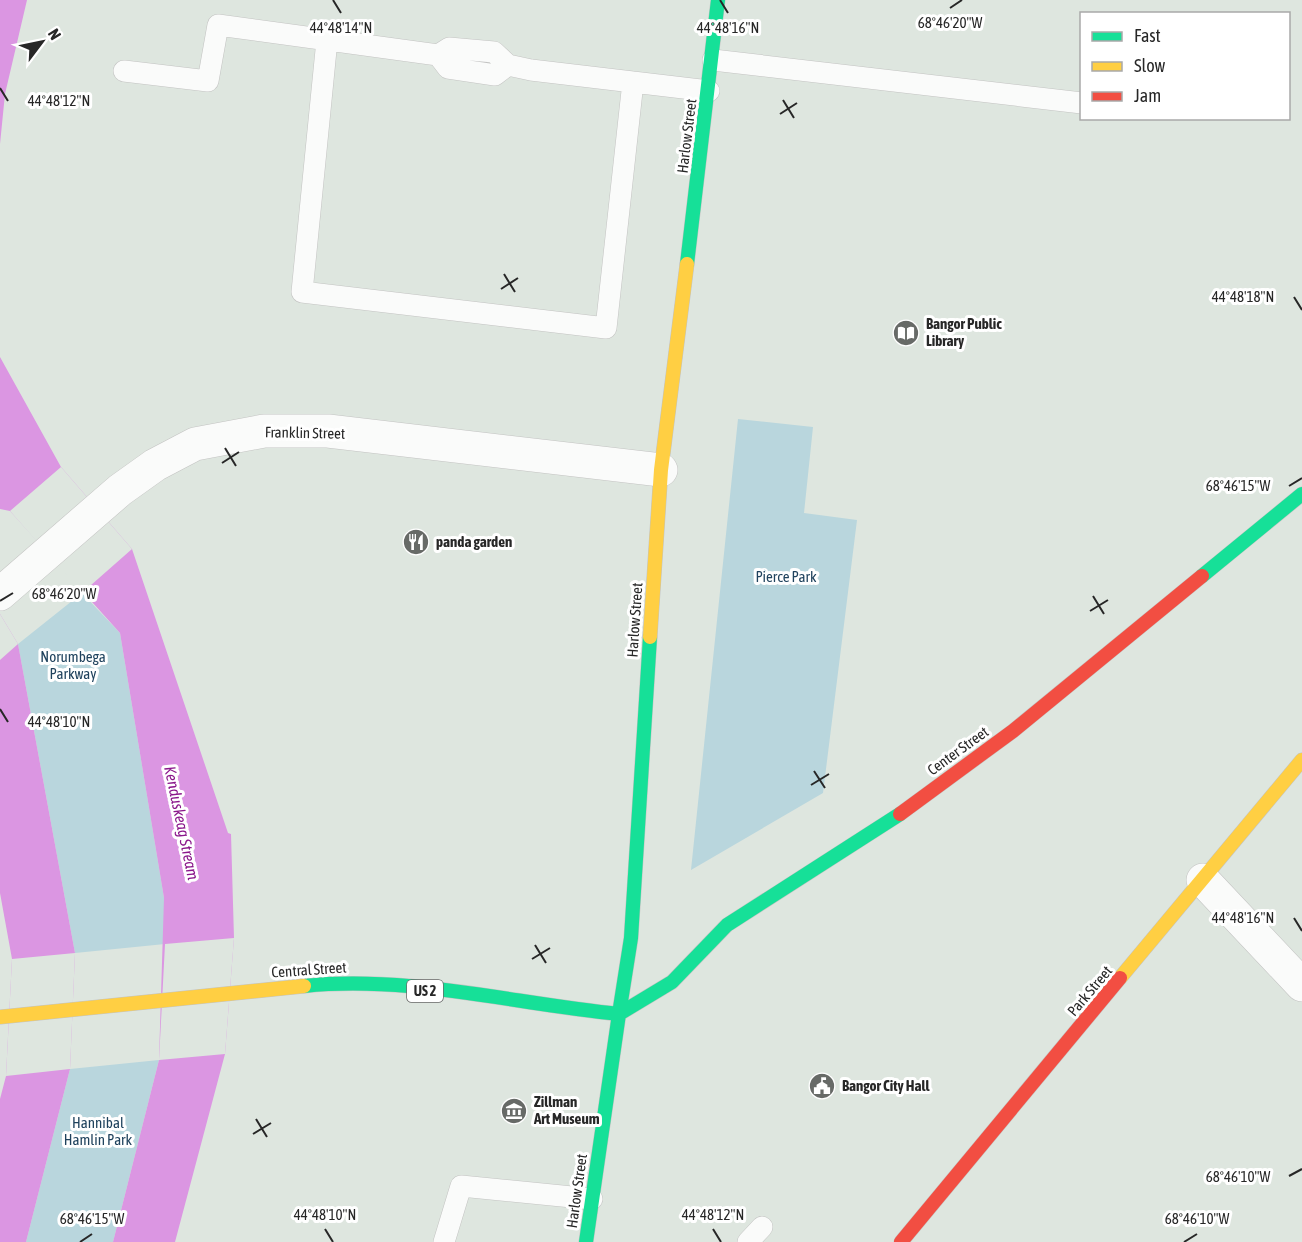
<svg xmlns="http://www.w3.org/2000/svg" width="1302" height="1242" viewBox="0 0 1302 1242" font-family="'Asap Condensed',sans-serif">
  <style>
    .green { fill: #b9d6dd }
    .water { fill: #db96e2 }
    .pier { fill: #dee6df }
    .lines { fill: none; stroke-linecap: round; stroke-linejoin: round }
    .lane-casing { stroke: #c3c3c2; stroke-width: 22 }
    .street-casing { stroke: #c3c3c2; stroke-width: 34 }
    .fast-casing { stroke: #c3c3c2; stroke-width: 15 }
    .slow-casing { stroke: #c3c3c2; stroke-width: 15 }
    .jam-casing { stroke: #c3c3c2; stroke-width: 15 }
    .lane { stroke: #fafbfa; stroke-width: 21 }
    .street { stroke: #fafbfa; stroke-width: 33 }
    .fast { stroke: #16e098; stroke-width: 14 }
    .slow { stroke: #ffcf43; stroke-width: 14 }
    .jam { stroke: #f24e42; stroke-width: 14 }
    .ticks { fill: none; stroke: #272727; stroke-width: 2 }
    .labels { text-anchor: middle; stroke-width: 6; stroke-linejoin: round; paint-order: stroke }
    .shield { fill: #fff; stroke: #686868; stroke-width: 1.5 }
    .shield-label { font-size: 14px; font-weight: bold; fill: #272727 }
    .street-label { font-size: 15px; fill: #272727; stroke: #fff }
    .poi-label { font-size: 15px; font-weight: bold; fill: #272727; stroke: #fff; text-anchor: start }
    .park-label { font-size: 15px; fill: #1f425d; stroke: #fff }
    .water-label { font-size: 16px; font-style: italic; fill: #8a178b; stroke: #fff }
    .ticks-label { font-size: 15px; text-anchor: middle; fill: #272727; stroke: #fff; stroke-width: 6; stroke-linejoin: round; paint-order: stroke }
  </style>
  <rect width="100%" height="100%" fill="#dee6df"/>
  <!-- green -->
  <path class="green" d="M738 419 813 427 804 513 857 520 823 793 691 870Z
    M82 593 120 633 164 898 165 944 75 953 18 644Z
    M159 1060 113 1242H26L70 1069Z"/>
  <!-- water -->
  <path class="water" d="M0 0H27L5 94 0 144Z
    M0 357 61 467 132 549 228 833 231 834 234 938 225 1054 175 1242H113L159 1060 164 898 120 633 10 511 0 509Z
    M0 614 18 644 75 953 70 1069 26 1242H0V1099L6 1076 12 959 0 893Z"/>
  <!-- pier -->
  <path class="pier" d="M61 467 132 549 82 593 10 511Z
    M0 614 18 644 0 660Z
    M234 938 225 1054 159 1060 165 944Z
    M75 953 70 1069 6 1076 12 959Z"/>
  <g class="lines">
    <!-- lane casing -->
    <g class="lane-casing">
      <path id="lane" d="M327 40 302 292 606 328 633 82
        M438 55 448 68 495 75 508 65
        M713 60 1082 103
        M124 71 208 81 218 25 438 55 449 48 494 52 508 65 531 70 709 91
        M444 1242 461 1186 592 1199
        M748 1242 762 1227"/>
    </g>
    <!-- street casing -->
    <g class="street-casing">
      <path id="street" d="M0 594 120 490 155 465 195 444 264 431H328L661 470
        M1203 880 1302 985"/>
    </g>
    <!-- fast casing -->
    <g class="fast-casing">
      <path id="fast" d="M687 264 718 0
        M1202 576 1302 494
        M304 986C409 975 515 1004 619 1014L586 1242
        M619 1014 631 938 650 637
        M619 1014 672 982 727 925 900 814"/>
    </g>
    <!-- slow casing -->
    <g class="slow-casing">
      <path id="slow" d="M650 637 661 470 687 264
        M1120 978 1302 760
        M0 1017 304 986"/>
    </g>
    <!-- jam casing -->
    <g class="jam-casing">
      <path id="jam" d="M900 814 1013 731 1202 576
        M901 1242 1120 978"/>
    </g>
    <!-- lane -->
    <use href="#lane" class="lane"/>
    <!-- street -->
    <use href="#street" class="street"/>
    <!-- fast -->
    <use href="#fast" class="fast"/>
    <!-- slow -->
    <use href="#slow" class="slow"/>
    <!-- jam -->
    <use href="#jam" class="jam"/>
  </g>
  <!-- ticks -->
  <path class="ticks" d="M333 0 341 13M720 0 728 13M950 8 962 0M0 88 8 101M783 100 794 118M780 114 797 103M504 274 515 292M501 289 518 278M1294 297 1302 310M225 448 236 466M222 463 239 452M1289 486 1302 478M1093 596 1104 614M0 601 13 593M1090 611 1108 600M0 709 8 722M814 771 825 788M811 785 829 774M1294 918 1302 931M535 945 546 963M532 959 550 948M256 1119 267 1137M253 1134 271 1123M1289 1176 1302 1169M325 1229 333 1242M713 1229 721 1242M80 1242 92 1234M1184 1242 1197 1234"/>
  <!-- icons -->
  <defs>
    <g id="library-disc" transform="scale(1.35)"><circle r="9.5" fill="#676a67" stroke="#fff"/><path d="M-6-4Q-3-5.5-.7-3.5V5Q-3 3-6 4ZM6-4Q3-5.5 .7-3.5V5Q3 3 6 4Z" fill="#fff"/></g>
    <g id="restaurant-disc" transform="scale(1.35)"><circle r="9.5" fill="#676a67" stroke="#fff"/><path d="M-5-6h1v4h1v-4h1v4h1v-4h1v5L-1.5 .5V6h-2V.5L-5-1ZM5-6V6H3V1.5H1.5Q1.5-4 5-6Z" fill="#fff"/></g>
    <g id="civic-disc" transform="scale(1.35)"><circle r="9.5" fill="#676a67" stroke="#fff"/><path d="M-.6-6.5H3V-4.5H.6V-3L4-1V1h2V6H-6V1h2V-1L-.6-3ZM-1.2 2.5V6h2.4V2.5Z" fill="#fff"/></g>
    <g id="museum-disc" transform="scale(1.35)"><circle r="9.5" fill="#676a67" stroke="#fff"/><path d="M0-6L6-3V-2H-6V-3ZM-5-1h2V3h-2ZM-1-1h2V3h-2ZM3-1h2V3H3ZM-6 4H6V6H-6Z" fill="#fff"/></g>
  </defs>
  <g fill-rule="evenodd">
    <use href="#library-disc" x="906" y="333"/>
    <use href="#restaurant-disc" x="416" y="542"/>
    <use href="#civic-disc" x="822" y="1086"/>
    <use href="#museum-disc" x="514" y="1111"/>
  </g>
  <g class="labels">
    <!-- shield labels -->
    <rect class="shield" x="407" y="980" width="36" height="22" rx="4.5"/>
    <g class="shield-label">
      <text x="425" y="996">US 2</text>
    </g>
    <!-- street labels -->
    <g class="street-label">
      <text transform="translate(687 136) rotate(-83)" y="5">Harlow Street</text>
      <text transform="translate(305 433) rotate(1)" y="5">Franklin Street</text>
      <text transform="translate(635 620) rotate(-86)" y="5">Harlow Street</text>
      <text transform="translate(958 751) rotate(-36)" y="5">Center Street</text>
      <text transform="translate(309 970) rotate(-4)" y="5">Central Street</text>
      <text transform="translate(1090 991) rotate(-50)" y="5">Park Street</text>
      <text transform="translate(577 1191) rotate(-82)" y="5">Harlow Street</text>
    </g>
    <!-- poi labels -->
    <g class="poi-label">
      <text x="926" y="329">Bangor Public<tspan x="926" dy="17">Library</tspan></text>
      <text x="436" y="547">panda garden</text>
      <text x="842" y="1091">Bangor City Hall</text>
      <text x="534" y="1107">Zillman<tspan x="534" dy="17">Art Museum</tspan></text>
    </g>
    <!-- park labels -->
    <g class="park-label">
      <text x="786" y="582">Pierce Park</text>
      <text x="73" y="662">Norumbega<tspan x="73" dy="17">Parkway</tspan></text>
      <text x="98" y="1128">Hannibal<tspan x="98" dy="17">Hamlin Park</tspan></text>
    </g>
    <!-- water labels -->
    <g class="water-label">
      <text transform="translate(182 823) rotate(78)" y="6">Kenduskeag Stream</text>
    </g>
  </g>
  <g class="ticks-label">
    <text x="950" y="28">68°46'20"W</text>
    <text x="341" y="33">44°48'14"N</text>
    <text x="728" y="33">44°48'16"N</text>
    <text x="59" y="106">44°48'12"N</text>
    <text x="1243" y="302">44°48'18"N</text>
    <text x="1238" y="491">68°46'15"W</text>
    <text x="64" y="599">68°46'20"W</text>
    <text x="59" y="727">44°48'10"N</text>
    <text x="1243" y="923">44°48'16"N</text>
    <text x="1238" y="1182">68°46'10"W</text>
    <text x="325" y="1220">44°48'10"N</text>
    <text x="713" y="1220">44°48'12"N</text>
    <text x="92" y="1224">68°46'15"W</text>
    <text x="1197" y="1224">68°46'10"W</text>
  </g>
  <!-- legend -->
  <rect x="1080" y="12" width="210" height="108" fill="#ffffff" stroke="#a9a9a9" stroke-width="1.5"/>
  <rect x="1092" y="32" width="30" height="9" fill="#16e098" stroke="#a9a9a9" stroke-width="1.5"/>
  <text x="1134" y="42" font-size="18" fill="#272727">Fast</text>
  <rect x="1092" y="62" width="30" height="9" fill="#ffcf43" stroke="#a9a9a9" stroke-width="1.5"/>
  <text x="1134" y="72" font-size="18" fill="#272727">Slow</text>
  <rect x="1092" y="92" width="30" height="9" fill="#f24e42" stroke="#a9a9a9" stroke-width="1.5"/>
  <text x="1134" y="102" font-size="18" fill="#272727">Jam</text>
  <!-- north arrow -->
  <g transform="translate(42 42) rotate(58)" stroke="#ffffff" stroke-width="4.5" paint-order="stroke">
  <path d="M0-4.5L10 22L0 15L-10 22Z" fill="#272727"/>
  <text y="-9" font-size="16" font-weight="bold" text-anchor="middle" fill="#272727">N</text>
  </g>
</svg>
